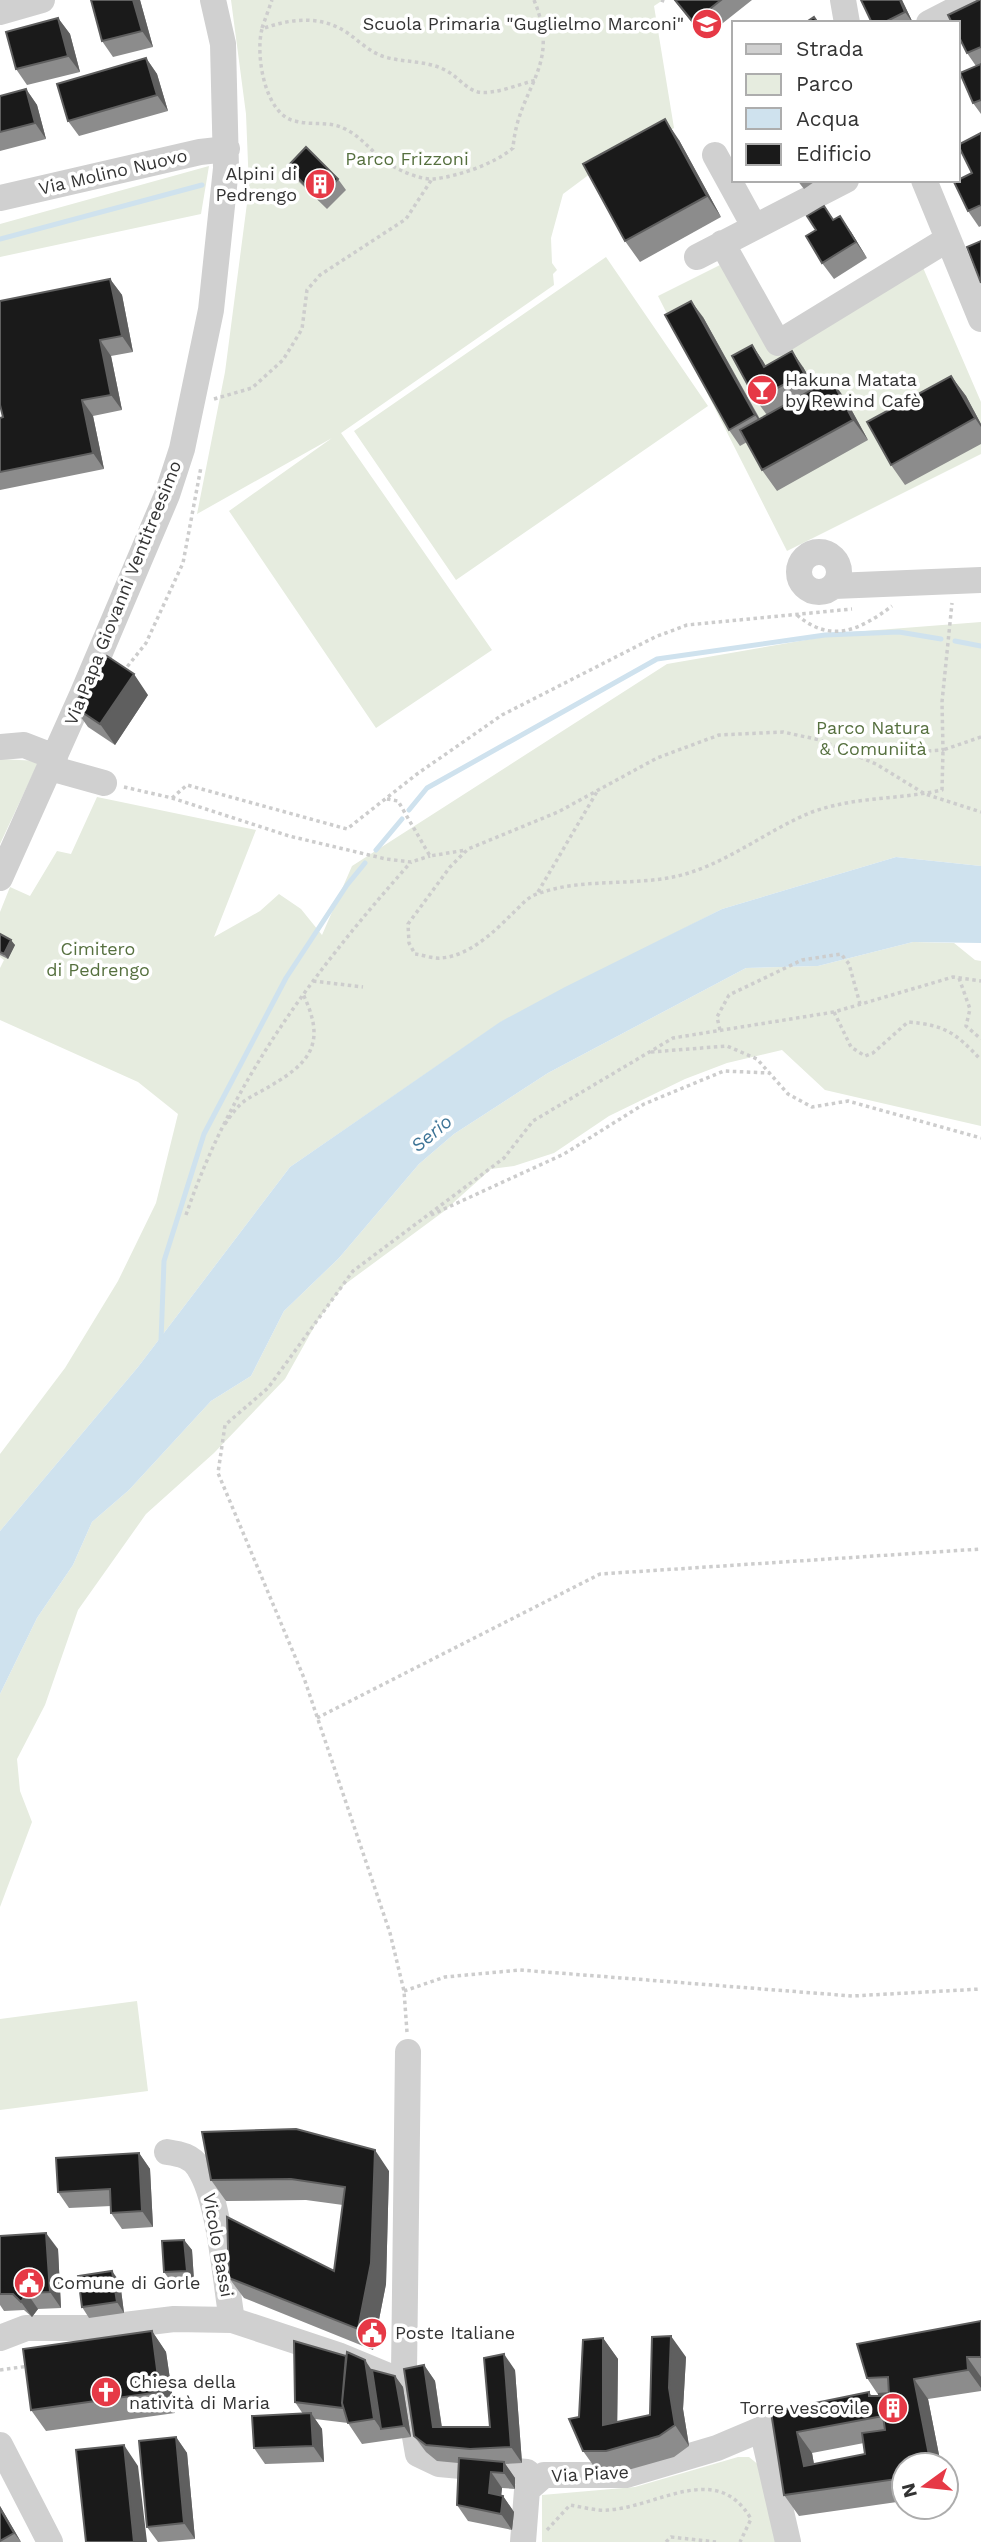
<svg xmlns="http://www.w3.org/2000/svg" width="981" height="2542" viewBox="0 0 981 2542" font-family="'Work Sans',sans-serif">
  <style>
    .green { fill: #e6ecdf }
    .water { fill: #cfe2ee }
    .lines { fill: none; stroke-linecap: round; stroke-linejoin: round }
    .stream { stroke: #cfe2ee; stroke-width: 5 }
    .path { stroke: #cdcdcd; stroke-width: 3.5; stroke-dasharray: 3.5 3.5; stroke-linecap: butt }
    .minor { stroke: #d0d0d0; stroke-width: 26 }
    .wall { fill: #8c8c8c; fill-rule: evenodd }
    .shaded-wall { fill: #5f5f5f }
    .building { fill: #1a1a1a; stroke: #5f5f5f; stroke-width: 2; fill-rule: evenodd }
    .labels { text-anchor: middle; stroke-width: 7; stroke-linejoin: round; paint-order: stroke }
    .poi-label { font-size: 18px; fill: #333; stroke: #fff; text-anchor: start }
    .park-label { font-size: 18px; fill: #56703f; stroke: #fff }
    .street-label { font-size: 18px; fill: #333; stroke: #fff }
    .water-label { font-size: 19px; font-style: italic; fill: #3f7597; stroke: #fff }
  </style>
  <rect width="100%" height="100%" fill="#fff"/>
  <!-- green -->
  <path class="green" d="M231 0H663L654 6 674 128 606 162 563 194 551 238 552 263 557 270 553 274 554 285 341 433 492 650 376 728 229 511 332 438 197 514 225 372 249 188 246 114Z
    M209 166 201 214 0 257V224Z
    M606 257 708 406 456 580 354 431Z
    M736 257 777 337 921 263 981 402V454L787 551 658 296Z
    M981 622V866L896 857 722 909 501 1022 290 1167 138 1367 0 1531V1454L65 1368 118 1281 156 1203 178 1114 138 1082 0 1020V968L4 960 0 957V912L10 887 30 896 57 851 71 854 97 797 256 830 214 937 260 911 279 894 301 909 322 935 352 866 667 664 852 632Z
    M0 759 39 761 0 844Z
    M913 942 954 943 975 960 981 961V1126L825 1090 782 1050 727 1063 685 1079 609 1116 554 1153 514 1166 491 1169 443 1212 344 1285 318 1320 285 1379 214 1453 146 1514 78 1610 45 1705 17 1759 20 1791 32 1822 0 1907V1694L37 1618 73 1565 92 1522 129 1490 211 1401 251 1376 284 1311 339 1258 419 1164 454 1134 548 1073 746 968 818 966Z
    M137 2001 148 2091 0 2110V2019Z
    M738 2457H749L765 2470 777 2542H542V2495L635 2487Z"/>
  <!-- water -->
  <path class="water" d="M896 857 981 866V943L913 942 818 966 746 968 548 1073 454 1134 419 1164 339 1258 284 1311 251 1376 211 1401 129 1490 92 1522 73 1565 37 1618 0 1694V1531L138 1367 290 1167 500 1022 565 987 722 909Z"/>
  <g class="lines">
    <!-- stream -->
    <path class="stream" d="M0 239 202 185
      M955 641 981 646
      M409 810 427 788 657 659 825 635 899 632 941 639
      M376 850 402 819
      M161 1341 164 1261 204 1134 286 978 347 885 365 863"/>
    <!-- path -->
    <path class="path" d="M534 0C562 68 518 86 513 148 494 164 459 176 434 179 421 180 400 171 389 164 374 155 363 138 347 130 330 120 313 126 295 121 265 115 255 55 262 29 291 18 323 15 349 34 360 42 371 53 385 57 406 63 427 60 447 71 458 77 466 89 478 92 494 95 520 84 536 80
      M661 0 667 2
      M262 28 272 0
      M214 399 252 388 283 360 302 329 307 290 320 275 406 219 432 179
      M797 615C831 644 860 630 892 606
      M123 672 146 643 183 563 201 467
      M981 737 943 750 942 790C898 800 857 796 812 812 765 831 723 867 673 877 628 886 580 878 537 894 527 897 520 907 512 914 494 932 469 956 441 958 434 959 423 955 415 954L409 943 408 924 450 867 468 849 558 812 657 758 719 735 783 732 820 740 876 764 925 794 981 812
      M858 756 943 750 942 702 952 603
      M124 787 172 798 289 836 386 859 411 862 430 856
      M172 798 187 785 347 829 417 774 502 715 655 637 687 625 852 609
      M387 799 398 801 430 856 466 850
      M538 892 598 790
      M959 978 970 1009 966 1026 981 1039
      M313 981 363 987
      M834 1012 851 1047 865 1056 873 1053 908 1022C945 1025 956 1033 981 1060
      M720 1030 717 1017 729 995 802 960 841 954 849 964 860 1004
      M651 1052 727 1046 757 1059 788 1094 812 1107 848 1101 981 1138
      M225 1124C230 1117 235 1109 242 1103 250 1096 261 1092 270 1086 314 1061 325 1040 303 994
      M186 1215C232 1079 317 968 411 862
      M431 1215 564 1154 644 1104 724 1071 769 1073
      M317 1718 600 1574 981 1549
      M404 1991 445 1977 520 1970 852 1996 981 1989
      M407 2032 404 1991 390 1933 304 1678 218 1473 225 1425 268 1388 353 1271 504 1158 533 1121 673 1038 834 1012 953 977 981 981
      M0 2370 29 2366
      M547 2530 570 2505C582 2507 596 2511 608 2510 658 2507 717 2460 751 2519L740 2542
      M666 2542 671 2537 716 2542"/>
    <!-- minor -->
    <path class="minor" d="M843 0 847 23
      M0 12 42 0
      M929 23 974 0
      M715 155 754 226
      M924 180 981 319
      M0 198 200 152 227 149
      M722 243 778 343 948 239
      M697 257 846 180
      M799 572a20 20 0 1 1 40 0a20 20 0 1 1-40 0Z
      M834 586 981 580
      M0 747 24 745 55 757
      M50 768 104 783
      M0 878 82 695 167 495 182 449 211 310 226 168 223 44 213 0
      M408 2052 404 2373 418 2454 439 2464 527 2472 536 2480
      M167 2152C180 2154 192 2156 199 2168 220 2200 225 2281 232 2320
      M0 2338 26 2328H100L174 2319 232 2320 338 2355 408 2384
      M762 2429 788 2542
      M0 2445 50 2542
      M523 2542 527 2490 544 2475H626L717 2448 762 2429 808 2418"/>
  </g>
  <!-- wall -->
  <path class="wall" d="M140 0 153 47 113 57 102 41Z
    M674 0H752L704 38Z
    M902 0 913 23H872Z
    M981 0V114L973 103 976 66 967 53Z
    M58 18 70 34 80 72 27 85 16 69Z
    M146 58 157 74 168 111 79 136 68 121Z
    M26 89 37 105 46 139 0 151V96Z
    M981 133V226L979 227 968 211 972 173Z
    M679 140 721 217 640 262 625 241Z
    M287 167 338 179 346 190 327 209 294 177Z
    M797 180H817L804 189Z
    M824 206 834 220 851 232 867 258 834 279 822 263 816 230Z
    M110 279 122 295 133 352 111 356 122 410 93 416 104 469 0 490V418L3 417Z
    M703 317 760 419 767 415 756 400 752 345 766 366 803 367 815 388 846 400 868 440 777 491 762 470 747 442 740 446 729 430Z
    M951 376 966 396 981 424V444L905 485 891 465Z
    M148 695 115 745 88 727 73 706Z
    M0 934 15 945 8 959 0 955Z
    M139 2153 150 2169 153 2227 122 2229 111 2213V2206L69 2208 58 2192Z
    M389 2171 386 2284 373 2350 244 2298 229 2278 334 2271 343 2205 306 2200 226 2201 211 2180Z
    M0 2236 58 2249 61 2308 38 2309 32 2317 24 2310 4 2311 0 2305Z
    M184 2240 192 2250 194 2281 172 2283 164 2272Z
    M120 2282 124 2313 89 2318 82 2307Z
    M981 2321V2391L928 2399 941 2465H904V2501L799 2516 784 2495 771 2412 869 2392 872 2396H879L867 2378ZM864 2443 865 2454 814 2464 812 2453Z
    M152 2331 166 2352 175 2413 46 2431 31 2410Z
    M603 2338 618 2359 617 2422 650 2415 686 2357 683 2409 689 2446 674 2457 621 2472H598L583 2451 579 2417Z
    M424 2365 435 2381 442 2427H490L515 2370 522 2463 505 2464 515 2478V2489L502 2488 501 2495 503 2496 514 2512 512 2530 468 2521 457 2505 458 2463 437 2461 426 2452 414 2436Z
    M372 2370 395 2376 403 2387 411 2437 362 2444 348 2423 315 2419 322 2429 324 2462 265 2464 254 2448 303 2414 295 2402Z
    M176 2437 187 2453 195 2539 158 2542 147 2527Z
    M0 2506 21 2542H0Z"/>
  <!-- shaded-wall -->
  <path class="shaded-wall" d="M133 0H140L153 47 142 31Z
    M900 0H902L913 23 905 12Z
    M58 18 70 34 80 72 68 56Z
    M146 58 157 74 168 111 157 95Z
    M26 89 37 105 46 139 35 123Z
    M665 119 679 140 721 217 707 196Z
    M840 216 851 232 867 258 856 242Z
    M110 279 122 295 133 352 122 336Z
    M691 301 703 317 766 431 755 415Z
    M100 340 111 356 122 410 111 395Z
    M752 345 763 361 775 383 764 367Z
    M792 351 803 367 816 389 804 373Z
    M951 376 966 396 981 424V427L975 418Z
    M831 379 846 400 868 440 853 420Z
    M82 400 93 416 104 469 93 453Z
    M134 674 148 695 115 745 100 724Z
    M11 940 15 945 8 959 4 954Z
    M375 2150 389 2171 386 2284 373 2350 358 2329Z
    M139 2153 150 2169 153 2227 142 2211Z
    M46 2233 58 2249 61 2308 50 2292Z
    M184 2240 192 2250 194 2281 187 2271Z
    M112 2271 120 2282 124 2313 117 2302Z
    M27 2293 38 2309 32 2317 21 2302Z
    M152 2331 166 2352 175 2413 160 2392Z
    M671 2336 686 2357 683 2409 689 2446 675 2425 669 2388Z
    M603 2338 618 2359 617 2446 603 2425Z
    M504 2354 515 2370 522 2463 511 2447Z
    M967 2357 981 2377V2388L968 2370Z
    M365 2360 379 2381 381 2429 374 2419Z
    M424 2365 435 2381 444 2443 433 2427Z
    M395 2376 403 2387 411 2437 404 2426Z
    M914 2379 928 2399 941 2465H931Z
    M311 2413 322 2429 324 2462 313 2446Z
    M797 2432 812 2453 818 2487 804 2466Z
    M176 2437 187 2453 195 2539 184 2523Z
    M124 2445 138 2466 147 2542H134Z
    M504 2462 515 2478V2489L504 2473Z
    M491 2472 502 2488 500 2509 489 2493Z
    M503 2496 514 2512 512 2530 501 2514Z
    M0 2506 21 2542 14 2533 0 2509Z"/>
  <!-- building -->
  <path class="building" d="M91 0H133L142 31 102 41Z
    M675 0H721L693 22Z
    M861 0H900L905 12 883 23H872Z
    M979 0H981V47L967 53 958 35V23H952L948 15Z
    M814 17 818 23H805Z
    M58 18 68 56 16 69 6 32Z
    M146 58 157 95 68 121 57 84Z
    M981 64V100L973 103 960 73Z
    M26 89 35 123 0 132V96Z
    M665 119 707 196 625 241 583 164Z
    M981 133V205L968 211 954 182 972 173 958 145Z
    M306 147 338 179 319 199 287 167Z
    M824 206 833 220 840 216 856 242 822 263 806 236 816 230 807 216Z
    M981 241V283L967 247Z
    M110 279 122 336 100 340 111 395 82 400 93 453 0 472V418L3 417 0 405V301Z
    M691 301 755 415 729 430 665 315Z
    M752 345 764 367 792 351 804 373 756 400 732 356Z
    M951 376 975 418 891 465 867 422Z
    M831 379 853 420 762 470 740 430Z
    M107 656 134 674 100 724 73 706Z
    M0 934 11 940 4 954 0 952Z
    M296 2129 375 2150 371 2263 358 2329 229 2278 227 2217 334 2271 345 2187 291 2179 211 2180 202 2132Z
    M139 2153 142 2211 111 2213 110 2189 58 2192 56 2158Z
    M46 2233 50 2292 27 2293 21 2302 13 2294H0V2236Z
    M184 2240 187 2271 164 2272 162 2241Z
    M112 2271 117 2302 82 2307 78 2276Z
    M981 2321V2357H967L968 2370 914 2379 931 2465H904V2478L784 2495 771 2412 869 2392V2396L889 2395 888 2377 867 2378 857 2344ZM883 2416 885 2430 862 2433 865 2454 804 2466 797 2432Z
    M152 2331 160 2392 31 2410 23 2349Z
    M671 2336 669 2388 675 2425 659 2436 606 2451H583L569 2419 579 2417 583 2340 603 2338V2425L650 2415 652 2337Z
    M294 2341 346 2356 342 2403 343 2408 295 2402Z
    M347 2352 365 2360 374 2419 348 2423 342 2403Z
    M504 2354 511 2447 470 2449 426 2445 414 2436 404 2369 424 2365 433 2427H490L484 2358Z
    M372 2370 395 2376 404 2426 381 2429Z
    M889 2393V2395L879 2396V2394Z
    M311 2413 313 2446 254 2448 252 2416Z
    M176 2437 184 2523 147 2527 139 2441Z
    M124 2445 134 2542H86L76 2450Z
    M459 2458 504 2462V2473L491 2472 489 2493 503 2496 501 2514 457 2505Z
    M0 2509 14 2533 0 2541Z"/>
  <!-- icons -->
  <defs>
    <g id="school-disc" transform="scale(1.575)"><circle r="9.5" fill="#e63946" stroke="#fff"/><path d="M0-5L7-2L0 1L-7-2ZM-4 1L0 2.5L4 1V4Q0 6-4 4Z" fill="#fff"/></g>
    <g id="building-disc" transform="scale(1.575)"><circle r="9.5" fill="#e63946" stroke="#fff"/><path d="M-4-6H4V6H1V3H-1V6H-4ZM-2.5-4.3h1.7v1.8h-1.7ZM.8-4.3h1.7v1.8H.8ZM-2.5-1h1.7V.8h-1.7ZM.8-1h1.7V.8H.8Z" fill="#fff"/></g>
    <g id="bar-disc" transform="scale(1.575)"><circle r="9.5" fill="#e63946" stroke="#fff"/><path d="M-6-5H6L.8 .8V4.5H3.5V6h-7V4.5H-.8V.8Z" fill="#fff"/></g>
    <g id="civic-disc" transform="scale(1.575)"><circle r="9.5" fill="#e63946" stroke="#fff"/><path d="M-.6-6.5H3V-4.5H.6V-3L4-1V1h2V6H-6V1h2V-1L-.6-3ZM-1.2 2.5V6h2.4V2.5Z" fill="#fff"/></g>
    <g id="church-disc" transform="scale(1.575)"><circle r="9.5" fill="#e63946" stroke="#fff"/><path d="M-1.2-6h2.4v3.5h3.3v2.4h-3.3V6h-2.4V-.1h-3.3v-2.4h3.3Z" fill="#fff"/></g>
  </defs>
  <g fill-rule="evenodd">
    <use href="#school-disc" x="707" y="24"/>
    <use href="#building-disc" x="320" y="184"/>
    <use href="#bar-disc" x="762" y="390"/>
    <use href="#civic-disc" x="29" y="2283"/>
    <use href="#civic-disc" x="372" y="2333"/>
    <use href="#church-disc" x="106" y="2392"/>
    <use href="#building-disc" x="893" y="2408"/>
  </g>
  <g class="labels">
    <!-- poi labels -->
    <g class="poi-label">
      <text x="684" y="30" text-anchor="end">Scuola Primaria "Guglielmo Marconi"</text>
      <text x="297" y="180" text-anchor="end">Alpini di<tspan x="297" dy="21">Pedrengo</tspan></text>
      <text x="785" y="386">Hakuna Matata<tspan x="785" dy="21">by Rewind Cafè</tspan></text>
      <text x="52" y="2289">Comune di Gorle</text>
      <text x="395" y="2339">Poste Italiane</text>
      <text x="129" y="2388">Chiesa della<tspan x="129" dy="21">natività di Maria</tspan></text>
      <text x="870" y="2414" text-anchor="end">Torre vescovile</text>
    </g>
    <!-- park labels -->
    <g class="park-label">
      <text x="407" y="165">Parco Frizzoni</text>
      <text x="873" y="734">Parco Natura<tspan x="873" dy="21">&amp; Comuniità</tspan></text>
      <text x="98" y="955">Cimitero<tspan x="98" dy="21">di Pedrengo</tspan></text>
    </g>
    <!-- street labels -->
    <g class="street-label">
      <text transform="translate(113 172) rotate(-13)" y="6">Via Molino Nuovo</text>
      <text transform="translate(123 593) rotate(-68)" y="6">Via Papa Giovanni Ventitreesimo</text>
      <text transform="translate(218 2245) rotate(80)" y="6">Vicolo Bassi</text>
      <text transform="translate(590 2474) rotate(-3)" y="6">Via Piave</text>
    </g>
    <!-- water labels -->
    <g class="water-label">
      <text transform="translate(431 1133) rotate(-40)" y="7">Serio</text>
    </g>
  </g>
  <!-- legend -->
  <rect x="732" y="21" width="228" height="161" fill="#ffffff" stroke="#adadad" stroke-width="2"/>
  <rect x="746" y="44" width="35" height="10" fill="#d0d0d0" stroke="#adadad" stroke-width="2"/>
  <text x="796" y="56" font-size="21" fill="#333333">Strada</text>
  <rect x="746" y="74" width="35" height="21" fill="#e6ecdf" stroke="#adadad" stroke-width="2"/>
  <text x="796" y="91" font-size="21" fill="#333333">Parco</text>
  <rect x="746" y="108" width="35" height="21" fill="#cfe2ee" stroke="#adadad" stroke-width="2"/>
  <text x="796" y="126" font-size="21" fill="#333333">Acqua</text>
  <rect x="746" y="144" width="35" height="21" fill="#1a1a1a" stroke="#adadad" stroke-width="2"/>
  <text x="796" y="161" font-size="21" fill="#333333">Edificio</text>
  <!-- north arrow -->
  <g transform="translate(925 2486) rotate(255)"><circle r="33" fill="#ffffff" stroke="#adadad" stroke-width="2"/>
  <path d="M0-5L12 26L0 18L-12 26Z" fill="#e63946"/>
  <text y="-10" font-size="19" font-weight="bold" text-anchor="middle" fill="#333333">N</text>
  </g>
</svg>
